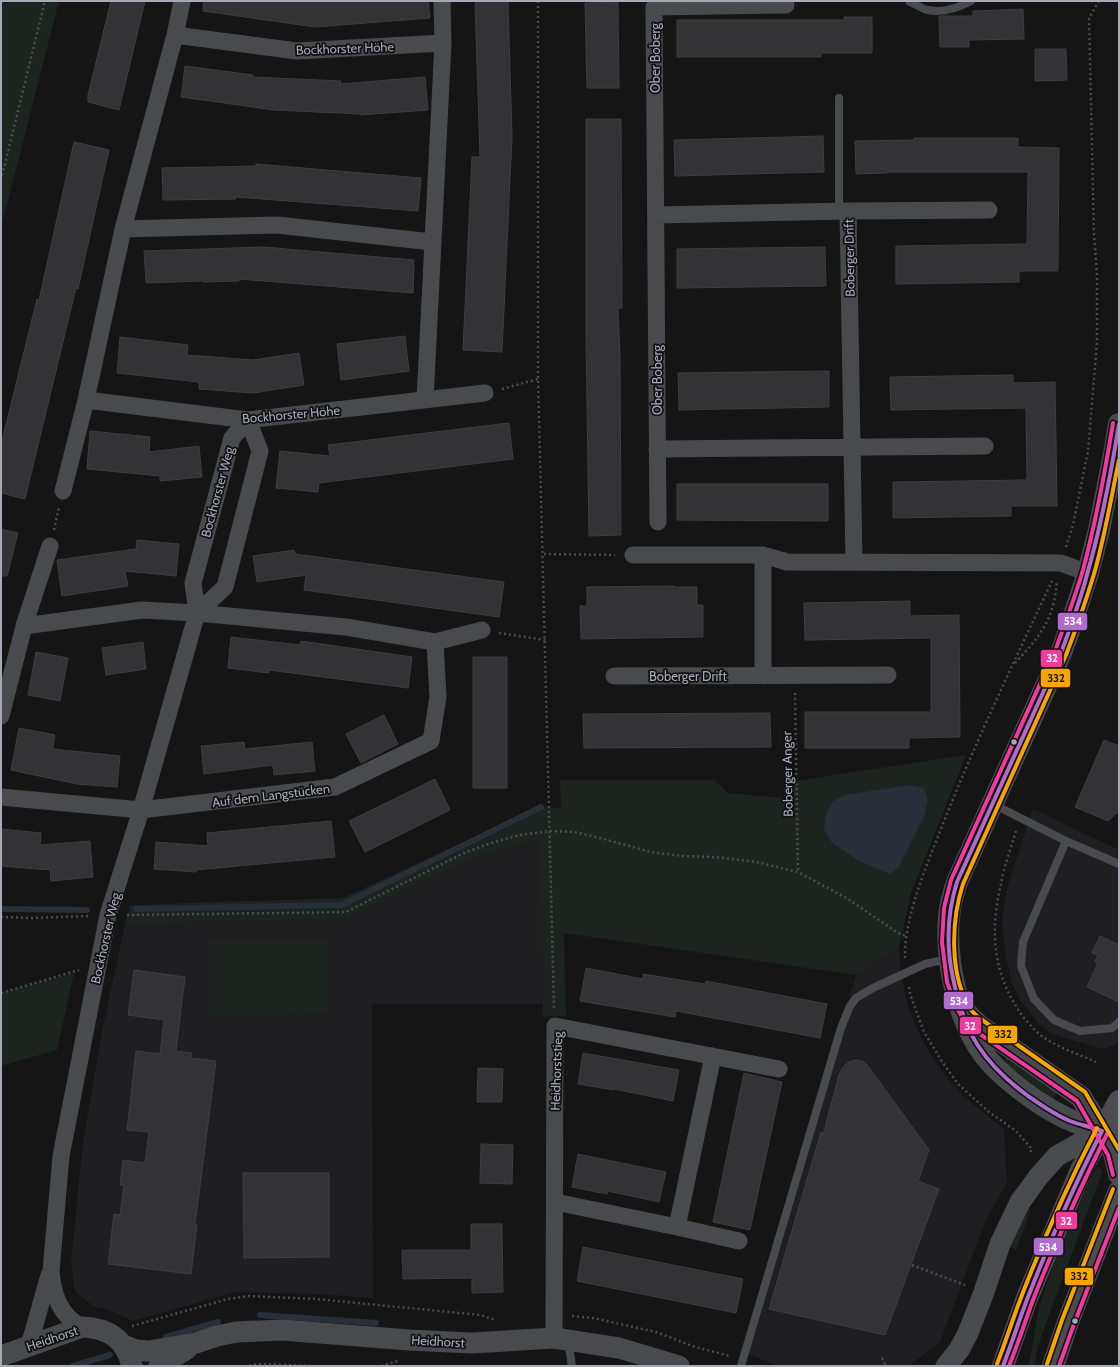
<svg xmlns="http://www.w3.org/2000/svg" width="1120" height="1367" viewBox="0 0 1120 1367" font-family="Cabin,sans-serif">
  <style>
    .built { fill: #1f1f21 }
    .green { fill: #1d241f }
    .water { fill: #282f38 }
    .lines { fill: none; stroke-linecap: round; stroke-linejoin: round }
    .stream { stroke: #282f38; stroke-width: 6 }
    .building { fill: #333335; stroke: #3e3e41 }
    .path { stroke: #4b4c50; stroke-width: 2.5; stroke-dasharray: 2 3; stroke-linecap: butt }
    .service { stroke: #494a4e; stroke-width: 8 }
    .minor { stroke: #494a4e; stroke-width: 17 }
    .tertiary { stroke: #494a4e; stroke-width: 21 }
    .secondary { stroke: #48494d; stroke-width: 22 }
    .primary { stroke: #4c4c50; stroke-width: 22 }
    .bus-1-casing { stroke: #100f11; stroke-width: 7 }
    .bus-2-casing { stroke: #100f11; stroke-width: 7 }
    .bus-3-casing { stroke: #100f11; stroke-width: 7 }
    .bus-1 { stroke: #b06ccc; stroke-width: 4 }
    .bus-2 { stroke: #f13a9d; stroke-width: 4 }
    .bus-3 { stroke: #f7a600; stroke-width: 4 }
    .bus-dot { fill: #a6aab7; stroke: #100f11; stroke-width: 1.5 }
    .labels { text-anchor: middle; stroke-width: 3.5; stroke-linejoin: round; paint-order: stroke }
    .street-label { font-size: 13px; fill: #a6aab7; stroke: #100f11 }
    .line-badge { stroke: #100f11; stroke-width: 1.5 }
    .badge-label { font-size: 11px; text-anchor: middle; font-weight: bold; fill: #fff }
    .pale-badge-label { font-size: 11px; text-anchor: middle; font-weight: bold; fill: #111 }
  </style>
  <rect width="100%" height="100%" fill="#151515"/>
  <!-- built -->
  <path class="built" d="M1033 809 1119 850V1043L1104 1049 1061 1037 1049 1032 1038 1023 1021 1001 1012 983 1005 952 1002 922 1005 897 1011 875Z
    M541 840 543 1004H372L373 1298 317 1294 235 1292 132 1321 107 1309 95 1307 75 1292 71 1263 83 1143 102 1031 125 925 346 918 475 857Z
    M899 947 901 974 907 1003 917 1029 930 1054 945 1076 963 1096 1004 1129 1007 1183 985 1222 940 1342 909 1366H780L747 1354 856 975Z"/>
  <!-- green -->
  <path class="green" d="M1 1H59L1 228Z
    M966 755 911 893 899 947 856 975 564 933 566 1016H543L540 840 475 857 346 918 125 925 130 905 343 898 540 807 561 808 560 780H715L728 793 793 799 794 781Z
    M327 939 329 1013 209 1016 207 941Z
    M74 973 57 1050 1 1066V993Z
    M1007 1057 1058 1092 1053 1099 1029 1082 1006 1063 1005 1060Z
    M1098 1167 1103 1170 1049 1315 1038 1346 1034 1366H1028C1034 1347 1034 1328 1039 1309 1044 1288 1084 1176 1098 1167Z
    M1028 1205 1030 1206V1212L1016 1250 1006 1246Z"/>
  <!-- water -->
  <path class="water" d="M910 785 924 788 928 800 925 814 898 868 890 874 861 862 832 843 824 830 825 817 832 802 845 795Z"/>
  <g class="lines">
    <!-- stream -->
    <path class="stream" d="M1 909 87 910
      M136 909 342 905 541 807
      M260 1315 376 1323
      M166 1337 218 1322
      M73 1366 110 1355"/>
  </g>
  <!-- building -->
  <path class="building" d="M111 1H145L119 110 88 102V95Z
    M204 1H428L430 18 315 27 203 11Z
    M475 1H508L512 137 502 352 463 350 472 157H480Z
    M618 2 619 88H587L585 3Z
    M1023 9 1024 39 969 40V47H940L939 16H973V11Z
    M844 17H872V53H821V57H677V20H844Z
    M1035 49H1066L1067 80 1035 81Z
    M185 66 253 75 252 77 341 81 340 84 425 77 428 110 360 115V114L274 110 181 97Z
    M586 119H621L622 308H618L620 357 621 535 589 536 586 338Z
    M823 136 824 172 675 176 674 140Z
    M914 138H1018V147L1059 148 1058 271H1019V282L896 284V246L1027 244 1028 172H887V173L856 174 855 141 914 140Z
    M74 142 109 150 78 289 76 288 25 499 1 493V445L37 299 39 300Z
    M256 164 421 178 418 211 236 197V199L163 200 162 168 256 166Z
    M263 247 414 260 413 293 239 279V281L203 282V281L146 283 144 251Z
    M825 247 826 286 677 288V249Z
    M405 336 409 371 341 380 337 344Z
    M120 337 188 345 187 355 253 360 299 353 304 385 253 393 199 389V382L117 373Z
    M829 371V407L679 410 678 373Z
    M1013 375V383L1055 382 1057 506H1011V516L893 518V482L1027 480 1026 408 891 410 890 377Z
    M509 423 513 459 319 483 318 492 276 488 280 451 330 456 328 445Z
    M90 431 150 437 149 452 199 446 202 477 160 481V476L87 469Z
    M677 484H828V521L677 520Z
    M1 529 18 533 7 576H1Z
    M137 540 179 544 176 576 125 571 128 586 62 596 57 560 136 549Z
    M294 550 295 554 504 582 499 617 304 590 306 575 257 582 253 556Z
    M674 586V587H697V605H703V637L581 639 580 606H587V587Z
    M910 601V616L959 615 960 737 909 738V748H805V712H931V638L805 640 804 603Z
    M231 637 300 645 301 641 412 657 408 688 269 670V673L228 668Z
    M143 642 146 669 106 675 102 648Z
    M36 652 68 658 60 701 28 695Z
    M473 657H507V788H473Z
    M770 713 771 747 584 748 583 714Z
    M384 715 398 744 361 763 346 734Z
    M19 728 55 735 53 749 120 756 117 787 77 784 11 770Z
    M1104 740 1119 746V811L1108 821 1075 807Z
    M244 742 245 749 312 742 315 771 274 775 273 765 204 774 201 746Z
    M435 779 450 810 365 852 349 821Z
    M331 821 335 857 196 870V872L154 869 156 842 208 846 207 833Z
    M1 829 41 833 40 845 90 841 93 877 51 881 50 870 1 866Z
    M1100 936 1119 945V1002L1087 987 1098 963 1095 962 1098 955 1092 953Z
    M586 968 643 979V974L705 984 706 981 827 1004 820 1038 676 1011 675 1017 580 1001Z
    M134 970 185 977 176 1051 192 1053 191 1058 216 1061 195 1225H197L191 1274 108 1264 114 1214 120 1215 124 1185H120L123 1160 145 1163 149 1132 127 1130 136 1051 160 1054 164 1020 128 1015Z
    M583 1053 679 1070 673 1101 614 1089V1090L578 1084Z
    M856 1060 864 1062 868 1066 929 1150 918 1181 939 1189 885 1335 769 1309 821 1132 823 1135 839 1075 843 1067 849 1062Z
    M478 1068 503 1069 502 1102H477Z
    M744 1073 782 1082 750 1230 713 1222Z
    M481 1144 513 1145 512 1184 480 1183Z
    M578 1154 666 1172 659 1202 608 1191 607 1194 572 1187Z
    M243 1173H329V1257L244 1258Z
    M471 1224H502L503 1292 472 1293V1278L403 1279 402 1250H471Z
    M583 1247 743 1279 736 1313 577 1281Z"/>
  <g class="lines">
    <!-- path -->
    <path class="path" d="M538 1V379L554 1008
      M1 180 45 1
      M502 389 538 379
      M54 530 59 507
      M1066 547 1073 525 1088 451 1097 342V274L1094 235 1089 18 1099 1
      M544 554 615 555
      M499 633 546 640
      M1015 663C1030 647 1045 631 1052 609 1055 600 1056 590 1057 581
      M795 693 798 872
      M1016 831C1011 848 1004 866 1001 884 997 901 994 921 995 938 996 975 1014 1014 1043 1037 1059 1048 1078 1054 1096 1062
      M127 915 346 912 464 853 491 843 520 835 551 831 574 832 600 838 651 852 682 856 715 857 756 862 798 872 848 899 898 933 906 936
      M1 917 31 918 90 916
      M905 958C904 921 923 874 937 839 971 751 1012 666 1052 581
      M909 987 910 994 924 1032 941 1060 958 1084 989 1112 1016 1131 1032 1149 1029 1155
      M1 993 79 970
      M912 1265 965 1285
      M572 1316 593 1318 656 1332 695 1347 730 1356
      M132 1326 228 1299 248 1296 316 1299 481 1315 495 1320
      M882 1358 886 1366
      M244 1366 261 1364 313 1366
      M381 1366 398 1361"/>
    <!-- service -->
    <path class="service" d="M910 2C916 4 922 9 928 10 943 13 958 8 971 1
      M839 98V211
      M993 804 1066 841 1119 864
      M1066 841 1023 942 1021 966 1034 999 1054 1020 1080 1031 1112 1028 1119 1022
      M568 1341 572 1366
      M741 1366 841 1028 850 1006 856 998 873 988 925 964 948 959"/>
    <!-- minor -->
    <path class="minor" d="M175 35 297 51 443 43
      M848 211 854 562
      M656 215 848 211 989 210
      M123 229 277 225 432 242
      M86 400 248 420 485 393
      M425 400 443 43 442 1
      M657 449 985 446
      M63 491 86 400 123 229 175 35 182 1
      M658 522 654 7 786 5
      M633 555H763L787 562 1061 563 1088 573
      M24 626 142 610 197 613 346 627 435 642 482 630
      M614 676 888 675
      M763 676V555
      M1 716 24 626 50 546
      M1 797 141 810 335 787 431 741 438 697 435 642
      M555 1202 677 1227 739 1241
      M677 1227 713 1056
      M82 1327C60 1316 53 1295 51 1271L61 1156 108 915 141 810 197 613 225 587 260 451 248 420 232 438 193 583 197 613
      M554 1338 555 1026 779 1069
      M29 1346 49 1275"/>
    <!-- tertiary -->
    <path class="tertiary" d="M123 1345 136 1350 148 1351 196 1343 217 1336 236 1332 282 1330 409 1340 472 1343 554 1338 619 1348 679 1366
      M1 1356 82 1327C109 1328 125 1339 132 1366
      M159 1366 187 1349
      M946 1366 959 1350 968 1333 984 1292 1000 1244 1020 1202 1039 1176 1057 1156 1102 1131"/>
    <!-- secondary -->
    <path class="secondary" d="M1119 424 1114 454 1099 530 1088 573 1069 631 1061 653 957 882C953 894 950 905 949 917 945 961 958 1021 985 1056 998 1073 1018 1088 1035 1100 1055 1114 1077 1125 1101 1130 1106 1131 1113 1130 1119 1130
      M966 1012 971 1018 981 1027 1081 1097 1102 1131 1114 1153 1119 1174"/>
    <!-- primary -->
    <path class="primary" d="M1003 1366 1027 1298 1081 1170 1119 1101
      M1053 1366 1068 1322 1119 1191"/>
    <!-- bus-1 casing -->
    <g class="bus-1-casing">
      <path id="bus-1" d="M1102 1131C1092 1127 1080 1125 1070 1121 1055 1115 1041 1105 1028 1096 983 1063 964 1033 953 978 946 946 947 914 957 882L1061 653C1071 626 1081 599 1088 571 1102 523 1111 473 1119 424
        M1003 1366C1012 1343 1019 1320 1028 1297 1050 1241 1074 1185 1102 1131"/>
    </g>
    <!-- bus-2 casing -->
    <g class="bus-2-casing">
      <path id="bus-2" d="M1113 423C1105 472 1096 521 1083 570 1075 597 1065 624 1055 651L951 880 944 908 942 942 947 982 956 1007 964 1020 977 1032 1077 1101 1108 1155 1113 1175
        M1009 1366C1018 1344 1025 1322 1033 1300 1055 1244 1080 1188 1107 1134
        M1059 1366 1074 1324 1119 1208"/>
    </g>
    <!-- bus-3 casing -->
    <g class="bus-3-casing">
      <path id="bus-3" d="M1119 460C1111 498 1105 536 1094 574 1086 601 1076 629 1066 655L963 884C951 921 949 976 971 1010 975 1015 980 1018 985 1022L1085 1092 1119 1150
        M997 1364C1006 1341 1013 1318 1022 1295 1044 1238 1069 1182 1097 1128
        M1047 1364 1062 1320 1113 1189"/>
    </g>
    <!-- bus-1 -->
    <use href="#bus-1" class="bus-1"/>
    <!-- bus-2 -->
    <use href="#bus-2" class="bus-2"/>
    <!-- bus-3 -->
    <use href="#bus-3" class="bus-3"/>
  </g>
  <!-- markers -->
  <g class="bus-dot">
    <circle cx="1014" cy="742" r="3.5"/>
    <circle cx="1075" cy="1321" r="3.5"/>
  </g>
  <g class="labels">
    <!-- street labels -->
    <g class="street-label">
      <text transform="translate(345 48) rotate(-2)" y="5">Bockhorster Höhe</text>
      <text transform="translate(655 58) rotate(-90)" y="5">Ober Boberg</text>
      <text transform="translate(849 258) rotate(-91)" y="5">Boberger Drift</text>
      <text transform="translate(657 380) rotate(-90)" y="5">Ober Boberg</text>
      <text transform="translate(291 414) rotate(-5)" y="5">Bockhorster Höhe</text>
      <text transform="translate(217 492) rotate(-75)" y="5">Bockhorster Weg</text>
      <text x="688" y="681">Boberger Drift</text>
      <text transform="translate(787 774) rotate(-91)" y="5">Boberger Anger</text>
      <text transform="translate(271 795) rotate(-7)" y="5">Auf dem Langstücken</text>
      <text transform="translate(105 938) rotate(-77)" y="5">Bockhorster Weg</text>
      <text transform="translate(556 1071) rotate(-88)" y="5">Heidhorststieg</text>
      <text transform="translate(52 1338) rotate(-19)" y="5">Heidhorst</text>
      <text transform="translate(438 1341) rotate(3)" y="5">Heidhorst</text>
    </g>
  </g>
  <g class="line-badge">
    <rect x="1057" y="612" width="31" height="19" rx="4" fill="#b06ccc"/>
    <rect x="1040" y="649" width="23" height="19" rx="4" fill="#f13a9d"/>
    <rect x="1040" y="668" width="31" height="20" rx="4" fill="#f7a600"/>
    <rect x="943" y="991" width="31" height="19" rx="4" fill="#b06ccc"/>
    <rect x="959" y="1016" width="23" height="19" rx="4" fill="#f13a9d"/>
    <rect x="987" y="1025" width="31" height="19" rx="4" fill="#f7a600"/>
    <rect x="1055" y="1211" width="23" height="19" rx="4" fill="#f13a9d"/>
    <rect x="1033" y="1237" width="31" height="19" rx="4" fill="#b06ccc"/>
    <rect x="1064" y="1267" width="30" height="19" rx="4" fill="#f7a600"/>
  </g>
  <g class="badge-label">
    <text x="1073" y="625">534</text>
    <text x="1052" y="662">32</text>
    <text x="959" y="1005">534</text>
    <text x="970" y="1030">32</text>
    <text x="1066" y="1225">32</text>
    <text x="1048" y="1251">534</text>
  </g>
  <g class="pale-badge-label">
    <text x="1056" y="682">332</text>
    <text x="1003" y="1038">332</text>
    <text x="1079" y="1280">332</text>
  </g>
  <!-- border -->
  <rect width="1120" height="1367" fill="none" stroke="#a6aab7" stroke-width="4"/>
</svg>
